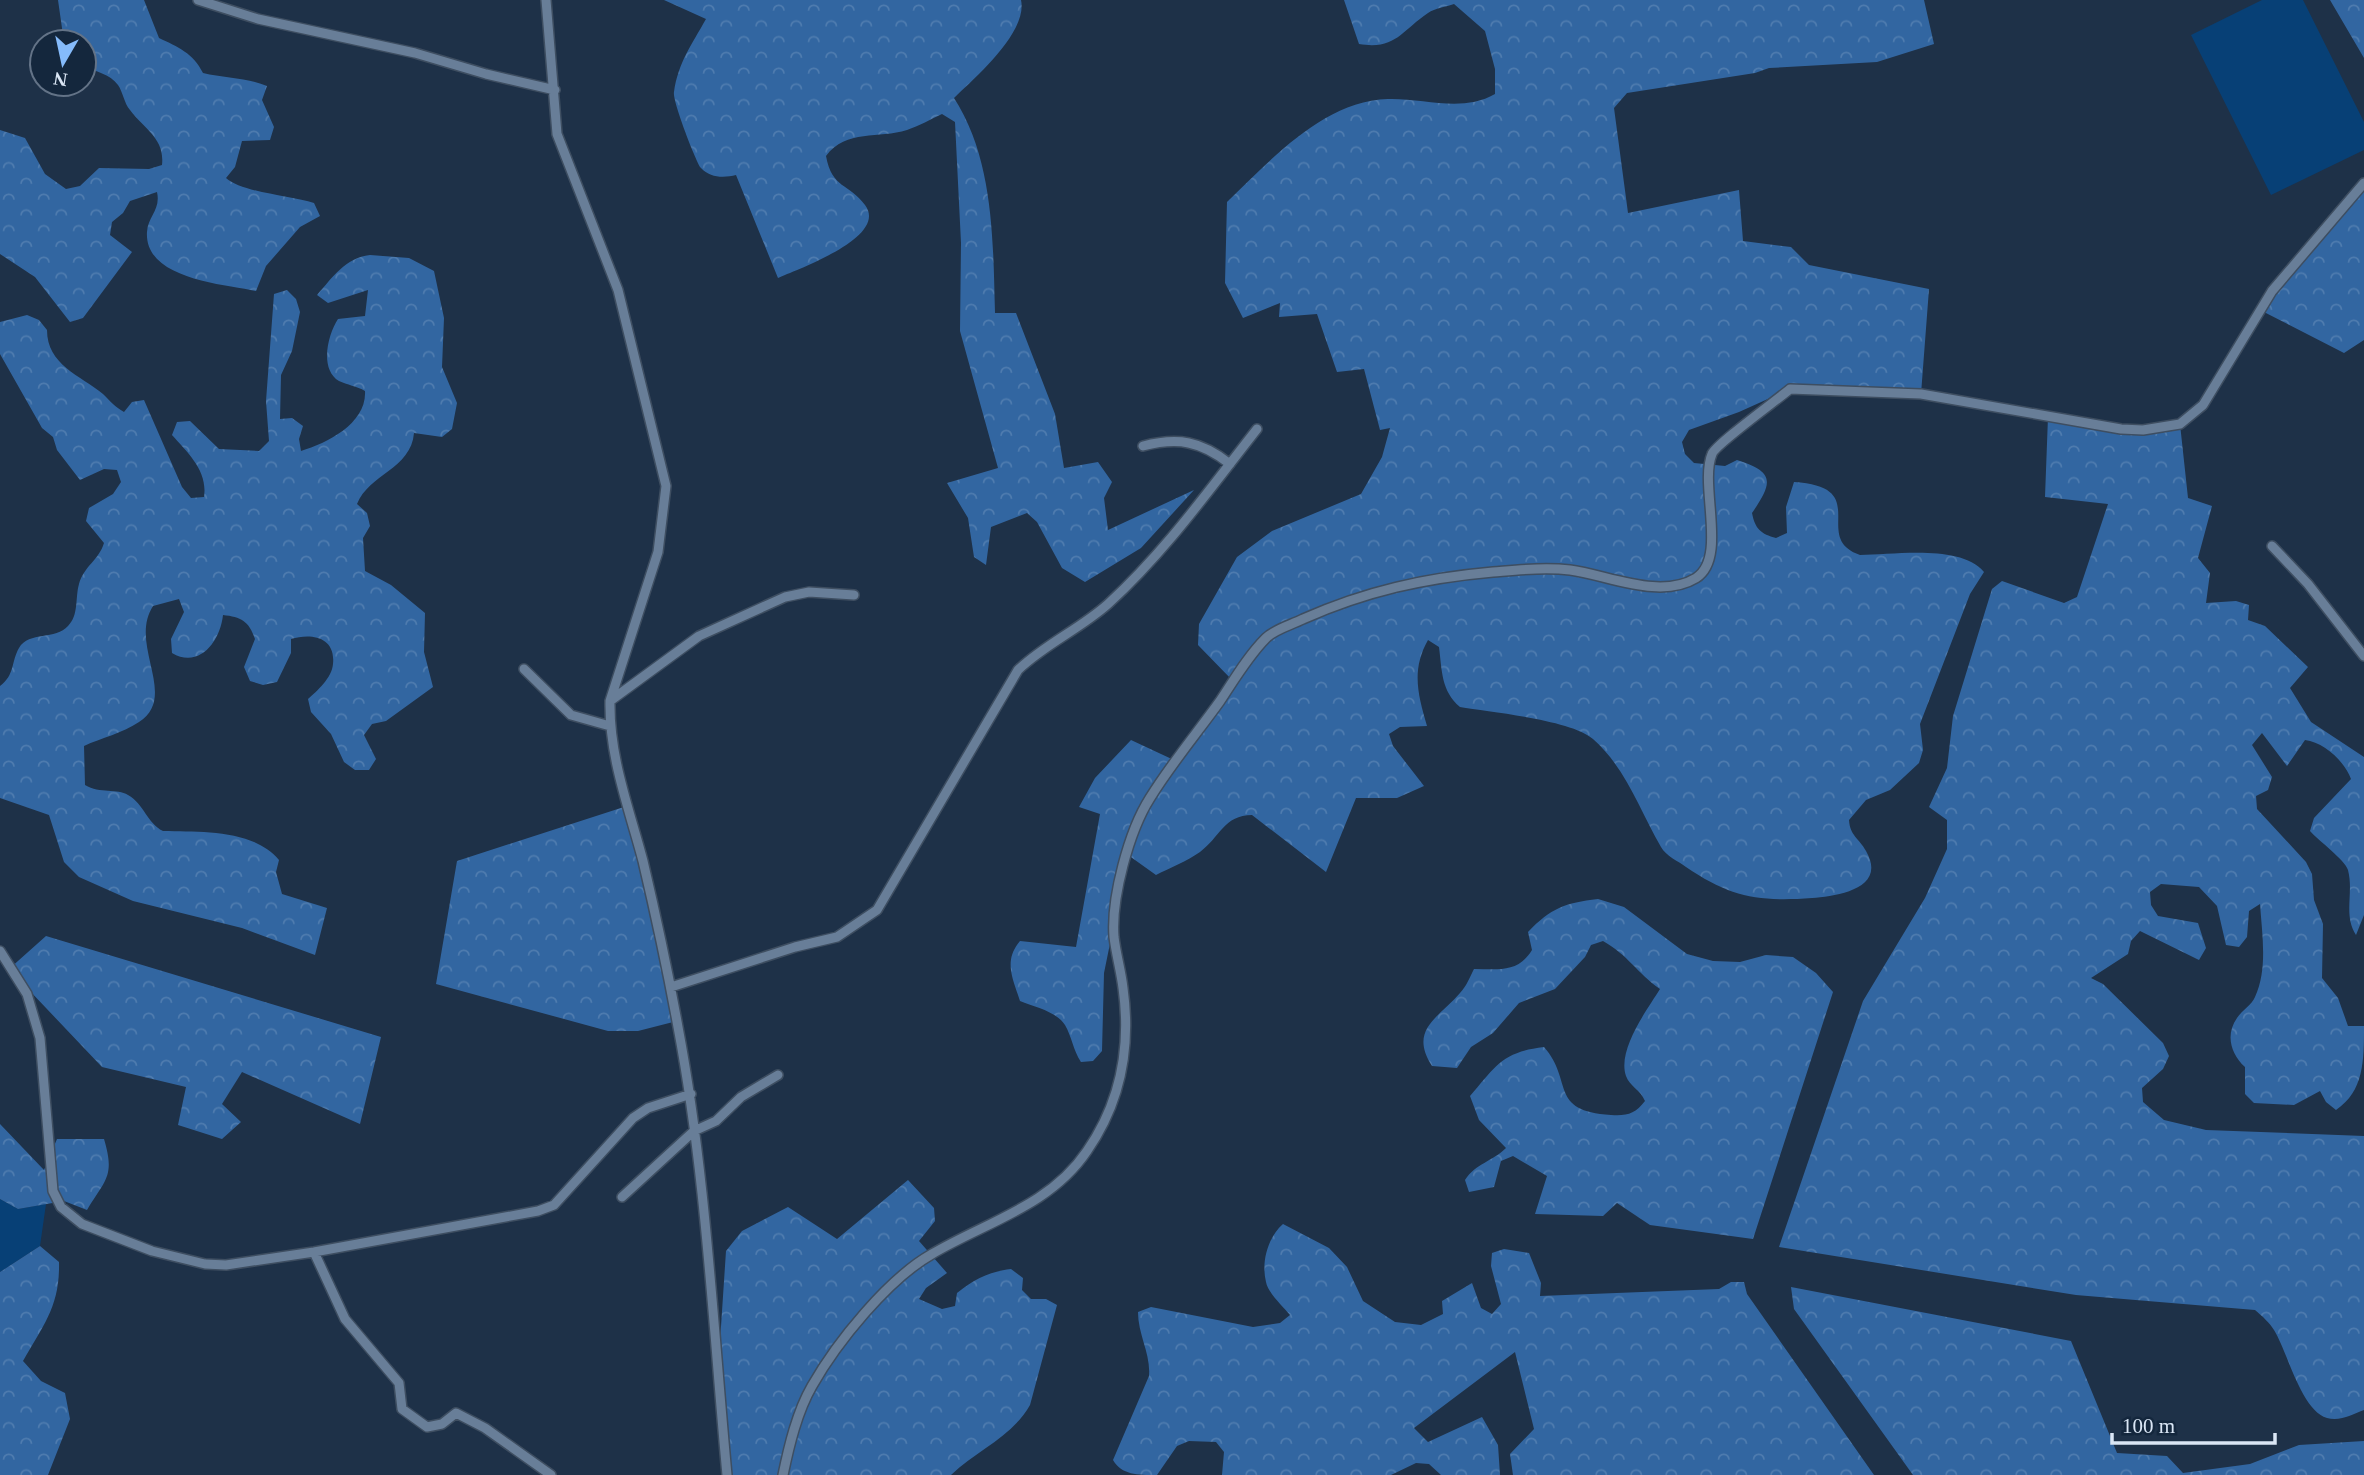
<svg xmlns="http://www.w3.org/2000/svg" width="2364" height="1475" viewBox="0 0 2364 1475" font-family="Georgia,serif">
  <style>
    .green { fill: #074076 }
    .forest { fill: url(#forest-crowns) }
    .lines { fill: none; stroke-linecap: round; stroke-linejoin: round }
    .street-casing { stroke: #3e4e61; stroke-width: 12 }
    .street { stroke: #687e98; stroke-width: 9 }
  </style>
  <defs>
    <pattern id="forest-crowns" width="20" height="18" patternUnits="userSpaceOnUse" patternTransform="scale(1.75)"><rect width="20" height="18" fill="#3266a1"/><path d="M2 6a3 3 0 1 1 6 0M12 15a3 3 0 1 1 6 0" fill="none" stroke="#4f7caf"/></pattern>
  </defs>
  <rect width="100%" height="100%" fill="#1e3148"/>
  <!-- green -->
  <path class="green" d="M2262 0H2303L2364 122V150L2271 195 2191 35Z
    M0 1199 18 1209 46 1204 40 1246 0 1272Z"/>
  <!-- forest -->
  <path class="forest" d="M58 0H144L159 38C178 47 193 53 203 73 224 78 249 78 267 86L262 100 274 127 270 140 242 141 235 167 226 178C241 192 291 196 314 203L320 216 300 227 266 266 256 291C223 284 144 279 147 232 148 216 161 210 157 192L130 201 123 213 112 222 110 235 132 252 83 318 70 322 35 277 0 254V130L25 138 45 174 66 189 80 186 99 168 149 169 162 165C165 138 144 129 130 110 124 103 123 92 118 85 110 74 95 71 84 67V42H64Z
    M664 0H1021C1028 32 976 77 954 98 994 160 993 241 995 313H1016L1055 414 1064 468 1098 462 1112 482 1104 498 1108 530 1194 490 1141 548 1085 582 1062 568 1037 522 1027 513 991 527 986 565 974 557 968 518 947 483 998 468 960 331 961 243 955 122 942 114C931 119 919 126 907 130 879 139 846 129 826 156 832 189 849 183 865 205 889 237 798 269 778 278L736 175C724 178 710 178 701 168 696 162 672 100 674 92 678 63 692 44 706 19Z
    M1344 0H1924L1934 44 1877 62 1769 68 1755 73 1627 93 1614 108 1628 213 1739 190 1743 241 1791 247 1809 265 1929 289 1921 394 1790 389 1739 412 1689 430 1682 442 1685 454 1694 463 1725 466 1737 460C1775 472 1773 482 1752 513 1755 529 1761 534 1776 538L1787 533 1786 507 1794 482C1874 487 1810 538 1860 555 1895 555 1960 544 1984 572L1970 594 1920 724 1923 750 1919 763 1890 790 1866 800 1849 820C1850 836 1859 838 1866 851 1888 889 1836 896 1812 898 1758 902 1730 897 1686 867 1678 861 1666 856 1661 847 1640 811 1626 768 1593 739 1572 720 1490 712 1460 707 1441 691 1442 670 1439 647L1428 640C1411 670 1418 695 1427 726L1400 727 1389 734 1393 746 1424 786 1397 798H1356L1326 872 1252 815C1224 815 1220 837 1200 852 1187 861 1170 868 1156 875L1128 855 1104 973 1102 1051 1093 1061 1081 1062C1073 1050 1072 1037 1065 1025 1056 1011 1034 1007 1020 1001 1013 979 1003 961 1020 941L1076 947 1100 814 1079 807 1095 778 1131 740 1176 761 1233 681 1198 645 1199 624 1237 557 1272 531 1361 494 1382 457 1390 428 1380 430 1364 369 1337 372 1317 314 1279 317 1280 303 1243 318 1225 283 1227 202C1271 160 1323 101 1388 99 1424 98 1462 113 1495 94V69L1485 31 1454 4C1446 7 1435 8 1428 13 1401 31 1396 50 1359 44Z
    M2330 0H2364V58Z
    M2364 183V340L2344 353 2260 310Z
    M370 255 409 258 434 271 444 318 442 367 457 403 452 429 442 437 414 433C411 469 369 474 357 504L367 513 370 526 363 538 365 571 391 585 425 613 424 652 433 687 386 721 372 724 364 735 376 759 369 770H355L344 762 331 734 311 712 308 699C317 691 332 678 333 664 336 636 310 633 291 639V653L277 682 263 685 250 681 244 667 255 639C249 621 241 617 223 615 220 642 199 669 172 653L171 639 184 612 179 599 153 606C128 645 179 696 139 722 123 733 101 738 84 746L85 785C100 794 117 788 128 795 144 804 147 823 163 831 201 832 253 829 279 860L276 872 282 894 327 908 315 955 242 928 133 901 79 877 64 862 49 815 0 798V686C15 675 11 662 19 648 29 631 56 640 68 626 79 615 75 598 79 584 84 566 99 560 104 543L86 521 89 508 113 494 121 482 117 470 104 469 80 480 57 450 53 437 42 428 0 354V322L27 315 39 320 47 330C47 365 80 375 103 394 110 401 115 407 124 412L132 402 144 400 182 487 191 498 204 497C208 471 188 453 172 435L177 422 190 421 219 449 259 451 269 441 266 401 274 294 287 290 296 299 300 312 292 351 281 375 280 419 292 418 303 426 299 439 301 451C328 443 367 423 365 391 357 386 347 385 339 381 319 369 328 334 338 319L365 316 368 290 328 303 317 295C333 277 345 258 370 255Z
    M2048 417 2121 429 2180 424 2188 498 2212 506 2198 558 2210 573 2206 603 2236 601 2249 605 2248 620 2265 626 2308 667 2290 688 2311 722 2364 757V915L2356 935C2343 915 2354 893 2348 870 2345 860 2319 841 2310 831L2314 818 2351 779C2345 762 2324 742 2305 740L2287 766 2262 733 2252 745 2272 777 2268 790 2256 796 2257 809 2306 862 2312 874 2314 900 2323 924 2322 978 2338 998 2348 1026H2364C2364 1061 2364 1091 2336 1110L2326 1102 2320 1091 2294 1105 2254 1103 2245 1094V1067C2231 1054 2225 1035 2237 1018 2242 1010 2252 1005 2255 997 2268 969 2262 934 2260 904L2249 911 2247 937 2239 947 2226 945 2217 906 2199 887 2161 884 2150 892 2151 905 2158 916 2198 923 2206 948 2199 960 2140 931 2131 941 2128 954 2091 978 2103 984 2163 1043 2169 1056 2163 1069 2142 1088 2143 1102 2164 1120 2206 1130 2364 1136V1410C2353 1414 2340 1422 2327 1418 2301 1410 2288 1353 2274 1330 2270 1323 2262 1316 2255 1310L2076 1295 1779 1247 1863 1001 1925 898 1947 849V820L1929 807 1947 768 1953 716 1992 589 2002 581 2064 603 2077 597 2108 504 2045 497Z
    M627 806 677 1021 638 1031H608L436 984 457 861Z
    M1598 899 1624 907 1687 954 1713 961 1740 962 1766 955 1793 957 1816 973 1833 992 1753 1239 1650 1225 1617 1203 1603 1216 1535 1214 1547 1176 1513 1156 1501 1161 1494 1187 1469 1192 1465 1180C1475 1164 1493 1161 1506 1148L1479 1120 1470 1096C1496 1066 1502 1052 1544 1047 1574 1081 1548 1111 1611 1115 1627 1116 1635 1114 1645 1101 1640 1089 1630 1087 1626 1076 1617 1050 1647 1010 1660 989 1637 973 1628 955 1603 941L1591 945 1585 957 1555 989 1519 1003 1493 1033 1471 1047 1457 1068 1432 1066C1408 1029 1440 1017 1460 993 1466 987 1470 977 1474 969 1499 969 1518 973 1532 950L1528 932C1551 908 1565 903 1598 899Z
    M46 936 381 1037 360 1124 242 1072 222 1104 241 1122 222 1139 178 1125 186 1087 102 1067 9 969Z
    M0 1124 44 1170 57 1139H104C115 1176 106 1179 87 1210L64 1201 18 1209 0 1199Z
    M908 1180 934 1208 935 1221 919 1241 947 1273 926 1288 919 1299 942 1309 955 1306 957 1293C975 1279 988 1272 1011 1269L1023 1278 1022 1290 1031 1299H1046L1057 1305 1030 1405C1011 1438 978 1449 951 1475H731L718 1372 726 1251 742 1231 788 1207 837 1239Z
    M1283 1224 1329 1248 1347 1267 1363 1301 1395 1322 1421 1325 1443 1314 1442 1301 1472 1283 1481 1308 1492 1314 1501 1304 1491 1266 1492 1253 1504 1249 1529 1253 1541 1283 1540 1296 1719 1289 1731 1282H1744L1747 1294 1874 1475H1513L1510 1454 1534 1429 1515 1352 1414 1428 1428 1442 1482 1417 1498 1445 1500 1475H1441L1429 1464 1416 1463 1391 1475H1222L1224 1452 1216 1442 1189 1441 1177 1446 1157 1475C1137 1475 1122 1475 1113 1460L1149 1376C1151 1354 1138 1335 1138 1312L1151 1307 1253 1327 1280 1323 1290 1315C1283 1306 1268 1293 1266 1282 1261 1262 1268 1237 1283 1224Z
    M40 1246 59 1262C60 1306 44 1324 23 1361L41 1381 65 1393 70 1419 48 1475H0V1272Z
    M1791 1287 2071 1341 2117 1453 2167 1456 2183 1473 2250 1464 2299 1445 2364 1441V1475H1913L1794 1309Z"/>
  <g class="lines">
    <!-- street casing -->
    <g class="street-casing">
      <path id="street" d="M198 0 258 19 415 53 486 74 555 90
        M546 0 557 134 618 290 666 486 658 552 610 701C609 757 629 808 643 861 656 916 668 972 678 1027 706 1174 713 1326 727 1475
        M1143 446C1178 437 1201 441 1230 464
        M2272 546 2308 584 2364 656
        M524 669 571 715 610 726
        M610 701 699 636 785 597 809 592 854 595
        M0 951 27 994 40 1038 53 1191 61 1207 82 1224 152 1251 205 1264 226 1265 314 1252 538 1211 554 1205 633 1118 648 1108 691 1094
        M671 987 795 947 837 937 877 910 1018 670C1045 644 1080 629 1108 604 1165 552 1209 490 1257 429
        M622 1197 694 1131 716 1121 741 1097 778 1075
        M314 1252 345 1319 399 1383 402 1409 427 1427 442 1424 456 1413 485 1428 551 1475
        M783 1475C789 1446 797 1412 812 1386 837 1342 888 1279 932 1254 986 1222 1050 1206 1087 1151 1121 1102 1131 1046 1123 988 1121 971 1116 954 1114 937 1111 898 1129 831 1150 798 1171 764 1197 733 1220 701 1234 680 1248 656 1266 638 1275 629 1291 625 1303 619 1366 591 1425 578 1493 572 1518 570 1545 567 1570 570 1608 575 1660 600 1696 578 1728 558 1699 485 1712 454 1715 445 1777 400 1790 389L1921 394 2121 429 2143 430 2180 424 2203 405 2272 291 2364 183"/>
    </g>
    <!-- street -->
    <use href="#street" class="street"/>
  </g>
  <!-- north arrow -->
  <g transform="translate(63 63) rotate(189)"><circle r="33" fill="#14273d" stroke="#637387" stroke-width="2"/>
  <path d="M0-5L12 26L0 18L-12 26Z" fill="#85bbfb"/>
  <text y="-10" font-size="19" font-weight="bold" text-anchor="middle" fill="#dae6f5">N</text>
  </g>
  <!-- scale -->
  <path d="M2112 1433v10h163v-10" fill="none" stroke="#dae6f5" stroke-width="3.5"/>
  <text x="2122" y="1433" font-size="21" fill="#dae6f5" stroke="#14273d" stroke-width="5" paint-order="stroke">100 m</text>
</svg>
